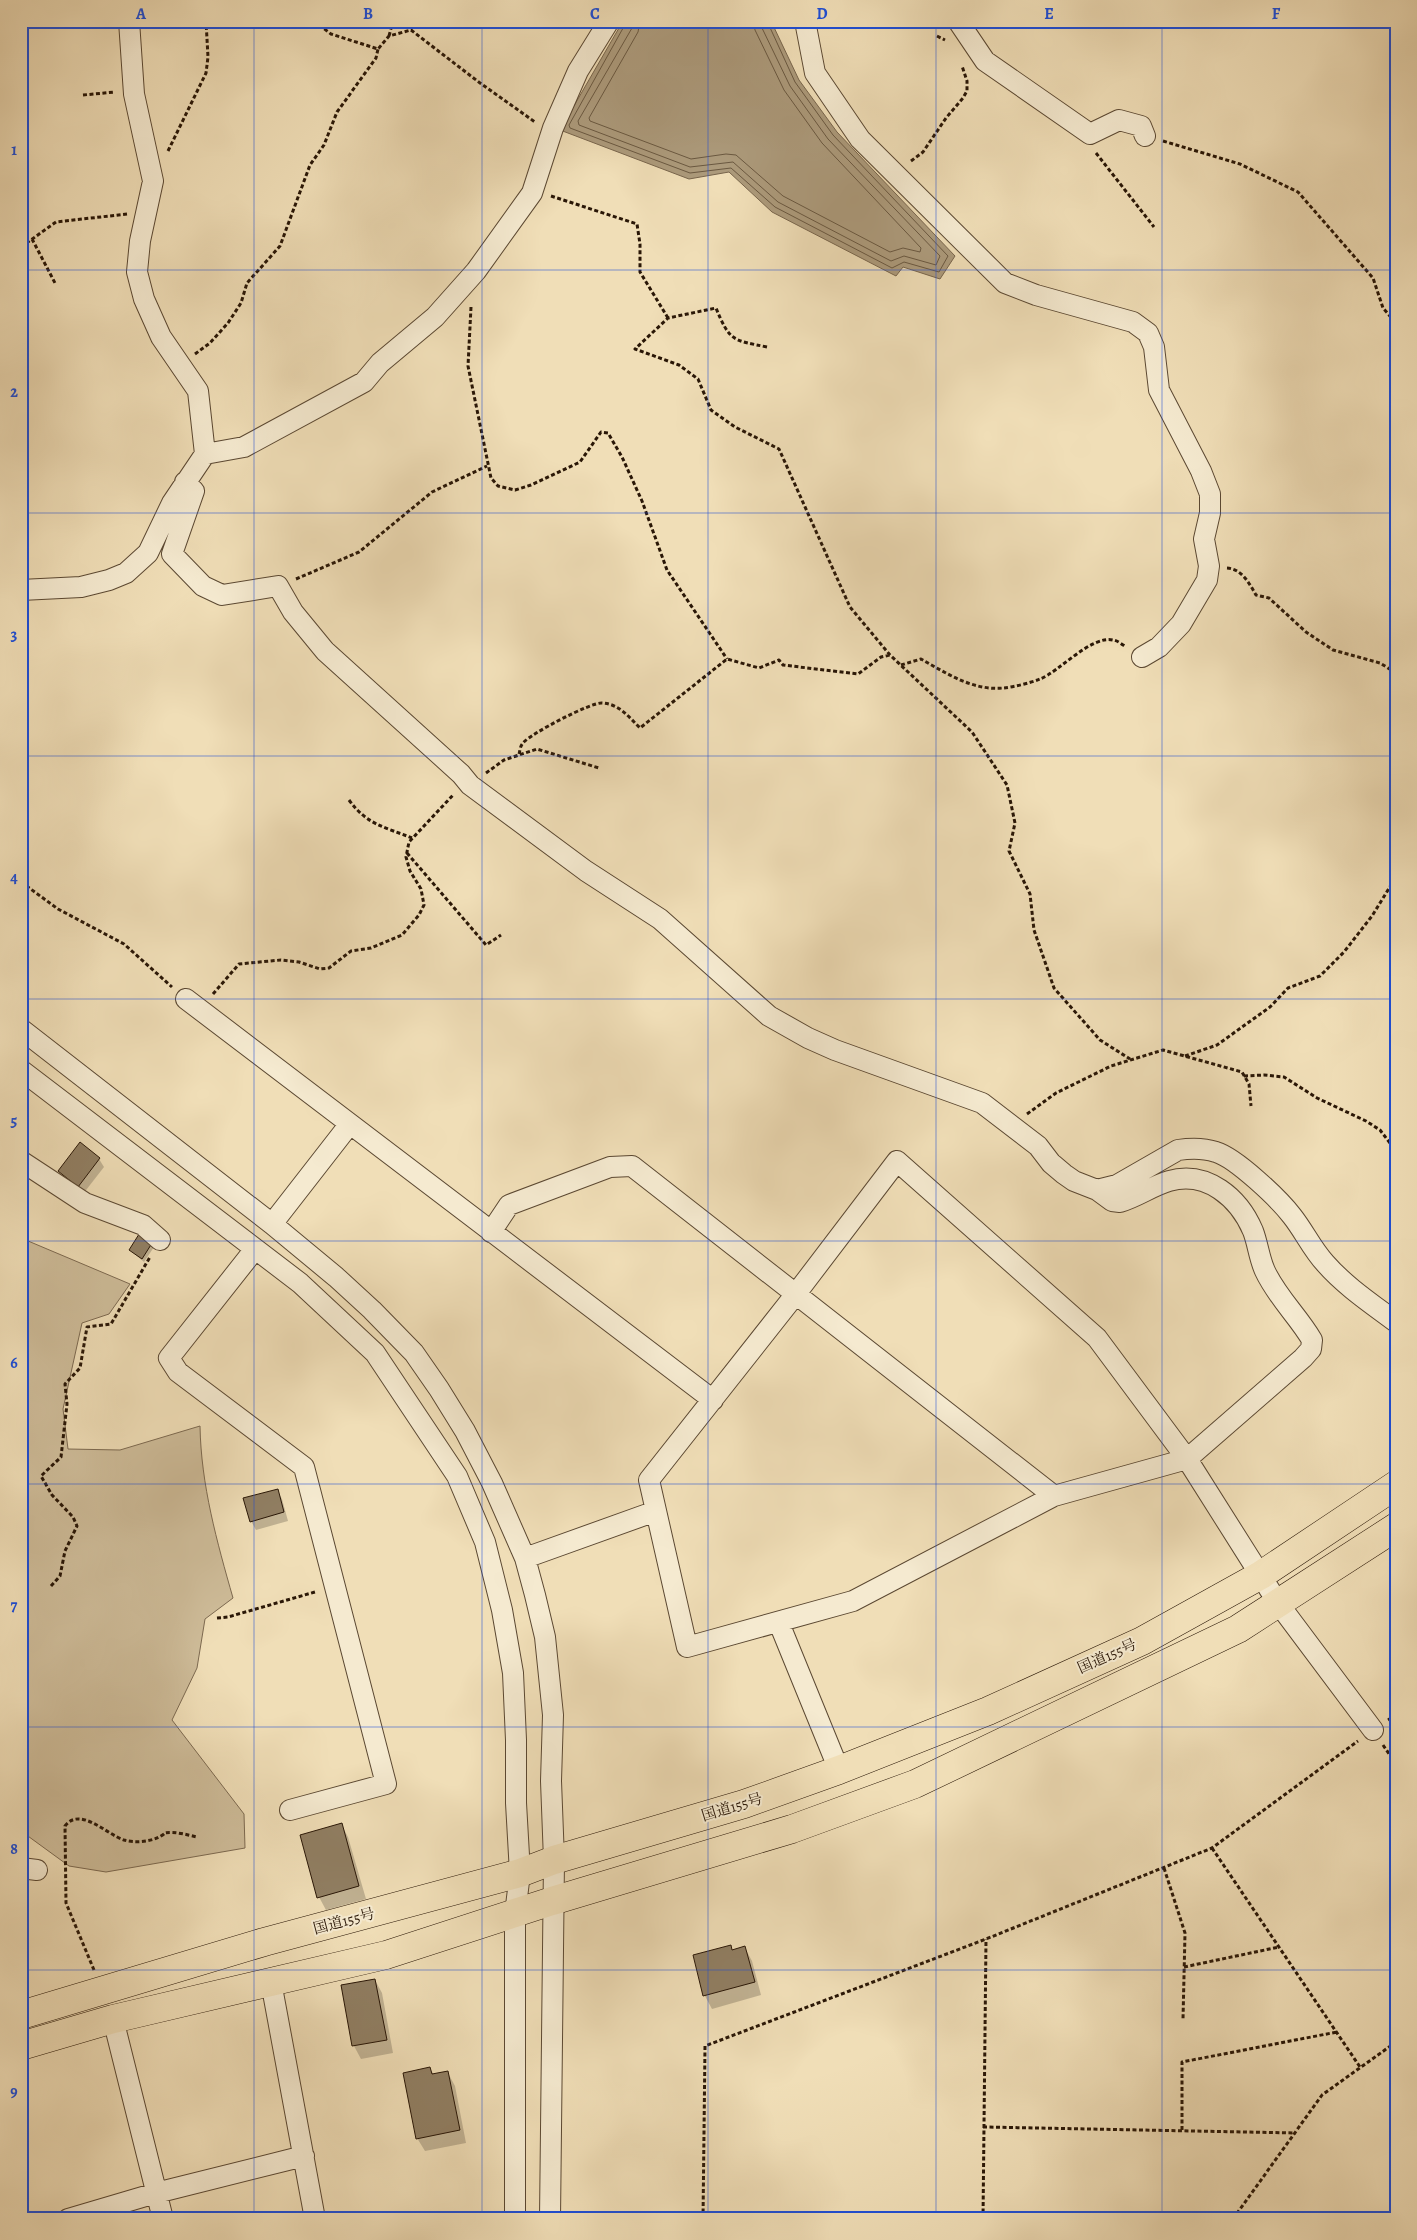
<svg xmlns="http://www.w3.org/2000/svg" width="1417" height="2240" viewBox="0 0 1417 2240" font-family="Alegreya,'Noto Serif JP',serif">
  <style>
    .green { fill: #cebc99; stroke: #7c6950 }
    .water { fill: #ac9a7b; stroke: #78654c }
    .shadow { fill: #0003 }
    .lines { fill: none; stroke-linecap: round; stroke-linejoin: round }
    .shore { stroke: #6a5840; stroke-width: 1 }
    .building { fill: #907e62; stroke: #291606 }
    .minor-casing { stroke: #5b4832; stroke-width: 22 }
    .highway-casing { stroke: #291606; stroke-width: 29 }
    .path { stroke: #291606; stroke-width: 3; stroke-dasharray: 4 2.5; stroke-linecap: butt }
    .minor { stroke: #f5ead0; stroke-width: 20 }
    .highway { stroke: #f0deb7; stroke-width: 28 }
    .grid { fill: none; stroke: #1d4ed8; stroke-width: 1; stroke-opacity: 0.55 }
    .labels { text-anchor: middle; stroke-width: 4; stroke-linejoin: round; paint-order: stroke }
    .street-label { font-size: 15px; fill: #291606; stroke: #f5ead0 }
    .neatline { fill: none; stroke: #1d4ed8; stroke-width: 2 }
    .grid-label { font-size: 16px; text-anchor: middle; font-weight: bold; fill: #1d4ed8 }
  </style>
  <rect width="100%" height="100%" fill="#f0deb7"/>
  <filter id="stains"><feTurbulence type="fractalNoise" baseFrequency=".004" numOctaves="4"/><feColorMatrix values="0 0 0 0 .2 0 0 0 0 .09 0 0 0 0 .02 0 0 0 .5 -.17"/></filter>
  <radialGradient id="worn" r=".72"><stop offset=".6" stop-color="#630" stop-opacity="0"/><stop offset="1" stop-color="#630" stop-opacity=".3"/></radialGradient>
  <!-- green -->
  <path class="green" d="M21 1238 130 1284 109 1314 82 1323 63 1409 68 1449 120 1450 200 1426C201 1485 217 1542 233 1598L205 1619 197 1668 172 1720 244 1814 245 1848 106 1872 69 1866 21 1831Z"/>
  <!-- water -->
  <path class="water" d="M623 21H771L799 80 837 132 955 256 940 279 903 267 896 276 772 212 729 172 689 179 560 130Z"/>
  <!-- shadow -->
  <path class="shadow" d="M99 1159 104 1167 83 1194 64 1180 59 1171Z
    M142 1233 156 1244 144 1262 130 1250Z
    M277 1490 282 1499 288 1521 256 1530 251 1521Z
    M341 1824 348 1837 366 1899 326 1910 319 1897Z
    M745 1948 752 1961 761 1995 712 2009 705 1996 732 1951Z
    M375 1980 382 1993 393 2053 361 2059 354 2046 342 1986Z
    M430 2069 434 2075 448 2073 455 2086 466 2143 425 2151 417 2138Z"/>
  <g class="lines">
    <!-- shore -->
    <path class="shore" d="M627 21 569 125 570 128 690 173 731 168 775 207 892 268 904 262 939 272 948 256 833 135 795 82 767 21
      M633 21 632 28 578 121 579 125 690 167 733 162 778 202 891 261 904 256 936 265 940 256 828 139 790 86 762 28 761 21
      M640 21 638 32 589 118 590 121 691 159 726 154 736 155 783 196 890 252 903 248 920 252 921 248 822 143 784 90 755 30 753 21"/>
  </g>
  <!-- building -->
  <path class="building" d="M80 1142 100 1158 78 1187 58 1171Z
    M141 1231 154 1240 142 1259 129 1250Z
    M278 1489 284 1512 250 1522 243 1498Z
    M342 1823 359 1886 317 1898 300 1835Z
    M731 1945 732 1950 745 1946 755 1982 703 1996 693 1955Z
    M375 1979 387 2040 352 2046 341 1985Z
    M430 2067 432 2074 448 2071 460 2130 416 2139 403 2073Z"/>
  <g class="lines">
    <!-- minor casing -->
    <g class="minor-casing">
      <path id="minor" d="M805 21 815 73 860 139 1005 283 1036 295 1133 322 1148 333 1154 347 1159 390 1201 471 1210 494V513L1204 539 1209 566 1207 580 1181 624 1159 647 1142 657
        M958 21 985 61 1090 134 1119 120 1141 126 1145 136
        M205 454 244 447 364 382 380 363 435 317 476 271 532 193 553 128 578 71 609 21
        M185 482 194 491 172 554 203 586 222 595 278 586 293 612 325 651 461 774 470 785 586 871 660 919 769 1016 808 1038 835 1050 982 1103 1038 1146 1051 1163 1064 1174 1074 1181 1097 1190 1112 1201 1120 1202C1137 1197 1152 1186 1169 1181 1207 1170 1239 1198 1253 1231 1258 1244 1259 1258 1265 1271 1277 1297 1298 1316 1312 1340L1311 1349 1303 1358 1187 1459 1054 1496 853 1601 687 1647 649 1480 795 1295 897 1161 1097 1338 1187 1459 1278 1603 1373 1730
        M21 590 81 587 109 580 126 573 148 553 172 503 205 454 198 391 161 337 144 299 137 272 140 241 153 181 134 94 129 21
        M186 999 713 1400
        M21 1029 272 1224 336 1277 372 1310 414 1353 439 1389 465 1431 492 1483 525 1558 535 1595 545 1637 553 1715 551 1781 554 1860 550 2219
        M21 1070 300 1283 375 1353 457 1476 485 1542 502 1610 513 1673 516 1740V1803L520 1873 515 1914V2219
        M21 1161 85 1203 143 1225 160 1240
        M1097 1190 1117 1185 1178 1150C1191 1148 1204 1148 1216 1152 1236 1158 1279 1199 1292 1216 1304 1231 1312 1249 1325 1263 1345 1286 1372 1304 1396 1322
        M272 1224 349 1125
        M491 1232 509 1205 610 1167 632 1166 1054 1496
        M255 1249 169 1358 178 1372 304 1467 386 1784 290 1810
        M525 1558 656 1511
        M779 1623 839 1770
        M21 1868 37 1870
        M271 1982 315 2219
        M113 2019 163 2219
        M68 2219 156 2193 304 2156"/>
    </g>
    <!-- highway casing -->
    <g class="highway-casing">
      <path id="highway" d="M21 2015 264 1942 520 1873 554 1860 744 1804 839 1770 988 1711 1142 1641 1261 1575 1396 1485
        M21 2046 113 2019 386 1955 552 1901 792 1829 915 1784 1238 1629 1396 1527"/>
    </g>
    <!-- path -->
    <path class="path" d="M314 21 331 34 378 49 389 36 411 30 480 83 535 122
      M389 36 393 21
      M937 36 945 40
      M83 95 115 92
      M1163 141 1240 164 1298 192 1373 278 1383 308 1396 323
      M168 151 206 73 208 57 206 21
      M1096 153 1154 227
      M911 161 923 152 946 118 963 98 967 91V81L962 66
      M551 196 637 224 640 244V272L668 318
      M32 239 55 283
      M21 247 56 222 127 214
      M471 307 468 366 491 478 498 486 515 490 531 485 580 462 601 432 608 433 622 457 642 501 667 570 727 659
      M767 347C733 340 730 342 716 308L668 318 635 349 679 365 698 379 711 410 735 427 779 449 850 607 890 655 972 732 1007 785 1015 823 1009 851 1030 894 1034 930 1054 988 1100 1040 1130 1059
      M195 354 210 343 228 323 241 303 247 283 280 246 310 165 324 145 337 112 376 58 378 49
      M1227 568C1242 569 1249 583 1256 595L1269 598 1306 632 1333 650 1380 663 1396 673
      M296 579 359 552 432 492 487 466
      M901 665 921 659C946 673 973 691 1003 688 1014 687 1030 683 1040 679 1059 672 1091 635 1113 640 1117 640 1123 645 1126 647
      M519 754C520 751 520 746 523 743 530 734 591 702 602 703 619 704 628 716 640 728L727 659 759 668 779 660 783 665 858 674 881 657 890 655
      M486 773 504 760 537 749 599 768
      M349 800C367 825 385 827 412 838
      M407 853 486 945 501 935
      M21 882 58 909 124 944 172 987
      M213 994 239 964 281 960 299 962 320 969 329 968 351 951 371 948 402 935 419 915 424 905 421 889 410 871 406 857 409 842 454 794
      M1185 1056 1217 1045 1270 1007 1288 988 1320 976 1344 952 1372 916 1396 877
      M1244 1076 1264 1075 1284 1077 1317 1098 1366 1121 1380 1130 1396 1151
      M1027 1114 1056 1093 1111 1066 1163 1050 1242 1072 1249 1084 1251 1106
      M51 1586 60 1576 65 1551 77 1526 73 1517 52 1495 41 1476 61 1457 67 1404 65 1384 80 1368 87 1327 111 1324 150 1257
      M217 1618 228 1617 315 1592
      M1388 1720 1396 1715
      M1383 1745 1396 1764
      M1212 1848 1360 2067
      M1164 1868 1185 1933 1183 2019
      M1184 1967 1279 1947
      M94 1970 66 1903 65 1826C80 1806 106 1834 124 1840 134 1843 149 1842 159 1837 160 1837 164 1834 165 1833 174 1831 188 1835 197 1837
      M983 2127 1296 2133
      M1182 2130V2062L1337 2032
      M703 2219 705 2046 986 1939 1212 1848 1358 1741
      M983 2219 986 1939
      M1233 2219 1322 2095 1396 2042"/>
    <!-- minor -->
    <use href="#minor" class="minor"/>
    <!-- highway -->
    <use href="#highway" class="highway"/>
  </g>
  <!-- grid -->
  <path class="grid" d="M254 21V2219M482 21V2219M708 21V2219M936 21V2219M1162 21V2219M21 270H1396M21 513H1396M21 756H1396M21 999H1396M21 1241H1396M21 1484H1396M21 1727H1396M21 1970H1396"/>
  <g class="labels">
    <!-- street labels -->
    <g class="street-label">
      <text transform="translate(1107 1656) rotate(-24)" y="5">国道155号</text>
      <text transform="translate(732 1807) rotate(-17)" y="5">国道155号</text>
      <text transform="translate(344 1921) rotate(-15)" y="5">国道155号</text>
    </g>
  </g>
  <!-- margin -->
  <rect width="1417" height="2240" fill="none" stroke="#f0deb7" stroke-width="55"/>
  <rect x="28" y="28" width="1362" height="2184" class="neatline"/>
  <g class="grid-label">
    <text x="141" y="19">A</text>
    <text x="368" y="19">B</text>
    <text x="595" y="19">C</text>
    <text x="822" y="19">D</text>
    <text x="1049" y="19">E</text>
    <text x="1276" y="19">F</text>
    <text x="14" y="155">1</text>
    <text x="14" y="397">2</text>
    <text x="14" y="640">3</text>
    <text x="14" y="883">4</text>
    <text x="14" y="1126">5</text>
    <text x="14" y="1368">6</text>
    <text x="14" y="1611">7</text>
    <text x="14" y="1854">8</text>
    <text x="14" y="2097">9</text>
  </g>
  <rect width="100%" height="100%" filter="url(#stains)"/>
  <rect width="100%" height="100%" fill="url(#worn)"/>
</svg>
